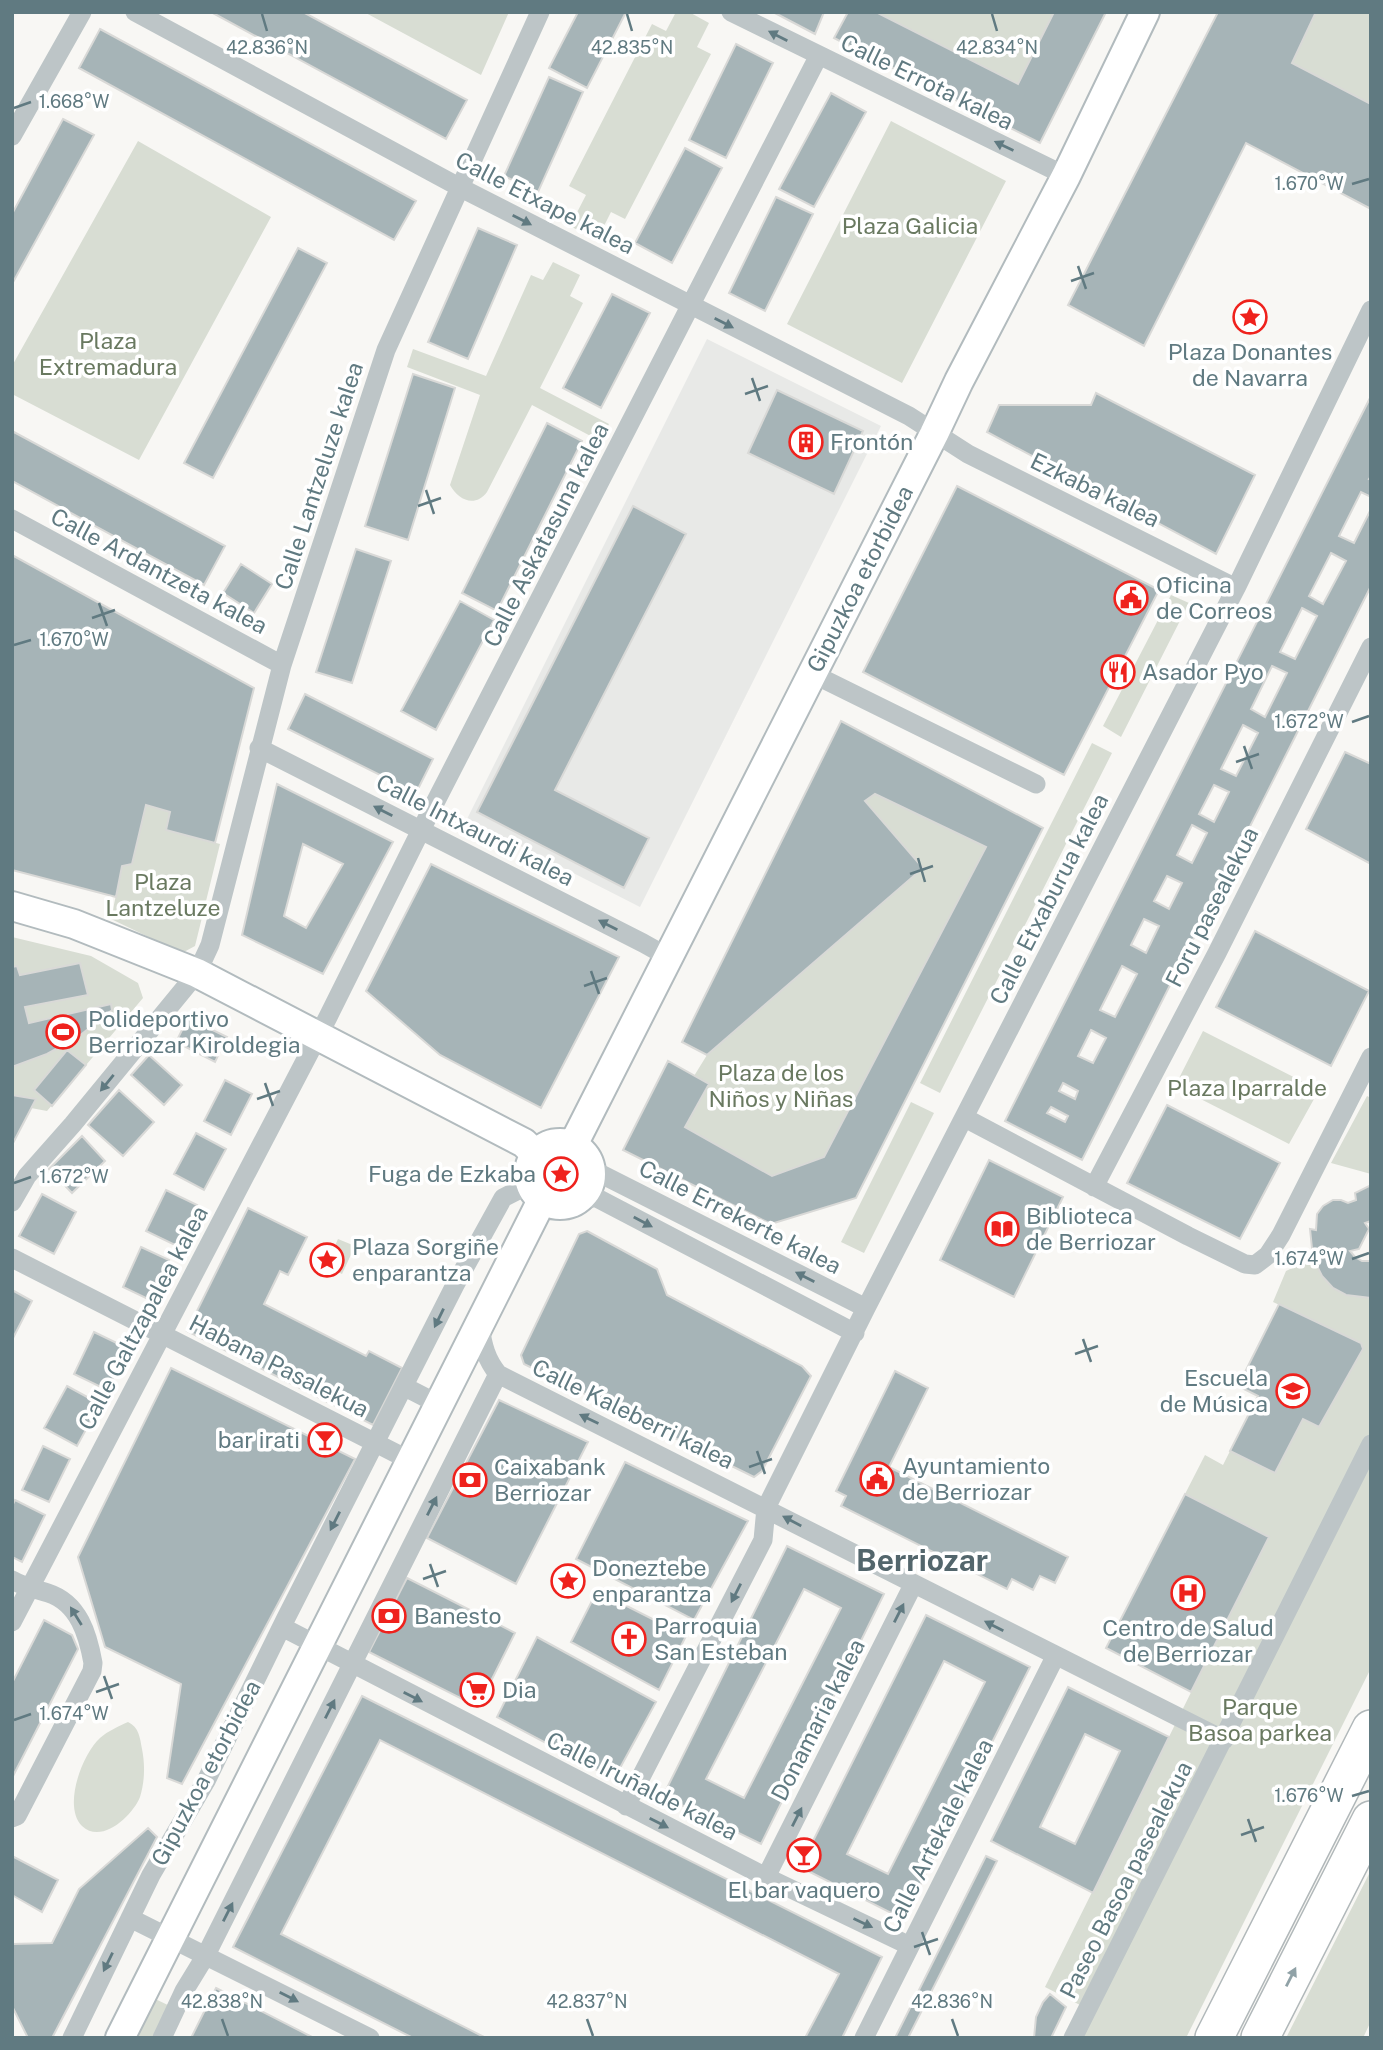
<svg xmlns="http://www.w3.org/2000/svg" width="1383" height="2050" viewBox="0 0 1383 2050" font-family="'Public Sans',sans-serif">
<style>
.built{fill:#e8e9e7}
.green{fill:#d8ddd3}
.building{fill:#a6b4b7;stroke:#d9d9d7;stroke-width:2;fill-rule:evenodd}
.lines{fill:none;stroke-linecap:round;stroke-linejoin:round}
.secondary-casing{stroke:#b2bbbe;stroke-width:32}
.highway-casing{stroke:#b1b8ba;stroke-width:40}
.street{stroke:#bdc5c7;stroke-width:19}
.secondary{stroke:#fff;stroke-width:28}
.highway{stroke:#fff;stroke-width:37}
.oneway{fill:#607a81}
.oneway2{fill:#90a2a7}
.ticks{fill:none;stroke:#607a81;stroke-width:2.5}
.labels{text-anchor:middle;stroke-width:7;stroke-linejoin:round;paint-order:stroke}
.street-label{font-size:23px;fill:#607a81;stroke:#fff}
.park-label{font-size:23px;fill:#697960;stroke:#fff}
.poi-label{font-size:23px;fill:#607a81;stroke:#fff;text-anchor:start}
.district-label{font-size:30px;font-weight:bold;fill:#53666c;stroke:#fff}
.ticks-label{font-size:18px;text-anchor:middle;fill:#607a81;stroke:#fff;stroke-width:7;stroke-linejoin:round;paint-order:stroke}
</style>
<rect width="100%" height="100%" fill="#f8f7f4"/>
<path class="built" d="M707,339l174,87 -241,481 -173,-88z"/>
<path class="green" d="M364,12h145l-28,63z
M676,12h13l20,11 -12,24 14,7 -86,165 -14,-7 -14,28 -27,-14 16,-31 -17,-9 83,-162 14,7z
M876,12h178l-36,72z
M1316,12h55v92l-79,-41z
M891,121l115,60 -104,202 -115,-59z
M138,141l133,76 -132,243 -127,-66v-28z
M553,262l27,13 -10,21 13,7 -43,85 69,36 -9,17 -68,-36 -45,87c-12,16 -29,8 -37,-7l30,-90 -73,-28 6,-18 73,27 45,-101 12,5z
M1171,595l18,8 -68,134 -18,-11z
M1092,743l20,10 -172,340 -20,-10z
M875,794l111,53 -162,310 -52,19 -87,-49 24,-43 -15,-8 13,-21 216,-187 -58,-67z
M146,805l24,7 -3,18 53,14 -25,102 -13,7 -71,-34 11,-53 10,-2z
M12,937l79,19 47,27 5,15 -96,113 -16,-3 -19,37z
M1203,1031l116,59 -30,54 -114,-58z
M1367,1096l4,2v76l-40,-11z
M911,1102l23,11 -70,140 -23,-11z
M539 1174a21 21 0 1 1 42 0a21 21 0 1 1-42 0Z
M338,1239l17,7 -13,28 -16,-8z
M1313,1258c14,28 26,39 58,40v370l-185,370h-122l16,-33 -35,-18 223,-450 -83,-43 20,-39 18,10 7,-14 45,21 28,-53 16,8 42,-84 -88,-41 13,-31z
M128,1722c11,5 12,16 14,27 3,15 3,32 -2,48 -7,18 -38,48 -58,29 -20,-20 1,-73 18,-88 8,-7 19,-12 28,-16z
M1371,1870v151l-8,17h-77z
M149,1996l23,11 -15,31h-28z"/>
<path class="building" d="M211,12h92l164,88 -21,39z
M578,12h48l-39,76 -38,-20z
M773,12h51l-9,22z
M848,12h28l142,72 36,-72h52l-66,131 -206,-105z
M1218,12h98l-24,51 79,41v105l-125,-66 -102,203 -76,-41z
M100,29l316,172 -22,39 -315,-172z
M736,44l37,19 -47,95 -37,-18z
M549,77l34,15 -45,100 -34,-16z
M831,93l35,19 -52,95 -35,-18z
M63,119l31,16 -82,149v-70z
M685,148l37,20 -50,95 -37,-20z
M776,197l37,17 -48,97 -36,-18z
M478,228l39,17 -49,114 -40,-17z
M298,248l29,15 -114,215 -29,-15z
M612,294l38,19 -49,95 -38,-20z
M413,374l42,14 -47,152 -43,-14z
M777,390l86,41 -29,63 -86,-41z
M1096,393l159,82 -39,79 -229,-122 12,-27h92z
M1371,396v80l-2,3 2,1v17l-10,-5 -22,44 15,7 17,-34v77l-289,574 -77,-39zM1331,553l15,8 -23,43 -14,-8zM1302,608l15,8 -22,43 -15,-7zM1272,666l15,7 -22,44 -14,-8zM1243,725l15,8 -22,43 -15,-7zM1214,785l15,7 -15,30 -15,-8zM1192,825l15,8 -15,30 -15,-8zM1167,876l15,7 -13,26 -15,-8zM1144,919l15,7 -13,27 -15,-8zM1122,966l15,8 -22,43 -15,-7zM1091,1030l15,8 -13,25 -15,-7zM1063,1083l15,8 -3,8 -16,-8zM1051,1107l17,9 -3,6 -18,-9z
M547,423l35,18 -85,170 -35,-18z
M12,431l213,115 -21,39 -192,-104z
M957,486l202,104 -95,185 -201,-103z
M633,506l53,28 -131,256 94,48 -25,50 -147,-76z
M356,549l35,12 -39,122 -36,-11z
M12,555l242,133 -39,155 -49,-13 4,-18 -24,-7 -14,59 -10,2 -6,31 -104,-27z
M241,564l31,20 -18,29 -31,-20z
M460,601l34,19 -58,110 -35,-19z
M305,694l128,65 -17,34 -128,-64z
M841,721l202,107 -187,370 -85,26 -148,-74 45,-89 41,23 -24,43 87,49 52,-19 162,-310 -111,-53 -10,7 58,67 -216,187 -25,-13z
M1345,752l26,12v100l-65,-35z
M277,784l116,58 -70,132 -81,-39zM303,844l40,20 -37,64 -22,-12z
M431,864l188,93 -78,151 -101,-53 -74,-64z
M1255,931l114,60 -38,75 -115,-59z
M80,963l8,32 -63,12 4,16 82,-19 1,6 -34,27 -31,17 -35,13v-100l5,-1 3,9z
M188,1018l39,19 -12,25 -39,-20z
M67,1050l19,15 -34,41 -18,-16z
M149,1055l33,30 -18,20 -33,-30z
M225,1080l27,14 -21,41 -27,-14z
M119,1090l35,32 -31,34 -35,-31z
M12,1095l24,4 -24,46z
M1167,1105l113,58 -40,76 -113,-56z
M196,1133l30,16 -22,41 -30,-16z
M82,1136l23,25 -33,32 -23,-24z
M989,1160l74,37 -49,100 -74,-37z
M1371,1185v36l-6,2 4,6 -10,20 -9,2 5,6 7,4h9v37l-25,-3 -13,-7 -11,-12 -9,-18 -3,-29 6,1 1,-16 6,-8 10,-6h8l7,3 8,-3 -1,-7z
M166,1190l31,15 -20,41 -31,-15z
M42,1194l34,18 -22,42 -35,-18z
M248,1208l59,29 -19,38 -8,-4 -16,33 102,52 3,-5 33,17 -29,57 -186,-94z
M587,1231l70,38 10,26 135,71 9,10 -49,95 -8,6 -230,-113 -3,-9 58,-121z
M141,1247l28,13 -19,40 -27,-13z
M12,1290l20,11 -20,39z
M1279,1304l82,39 2,6 -44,78 -16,-8 -28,54 -45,-22 28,-55 -20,-10z
M94,1332l33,16 -20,42 -33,-16z
M171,1368l184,91 -173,325 -15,-6 14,-94 -76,-37 -27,-90z
M895,1371l33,17 -39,79 179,90 -13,26 -15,-7 -7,14 -21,-11 -5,10 -166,-83 5,-10 -10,-5z
M67,1386l33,18 -23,42 -33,-18z
M499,1400l89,42 -72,142 -89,-46z
M43,1446l27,13 -21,43 -27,-12z
M625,1462l123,59 -54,99 -118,-61z
M1185,1494l84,43 -78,155 -85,-44z
M15,1500l30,15 -23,47 -10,-5v-51z
M787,1546l97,48 -123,250 -98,-48zM804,1589l37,19 -97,190 -38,-19z
M407,1578l108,55 -37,74 -109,-55z
M597,1591l89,45 -27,54 -88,-48z
M926,1615l104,52 -127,252 -103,-52zM944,1661l41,21 -97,192 -41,-20z
M44,1620l28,15 6,14 -66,129v-95z
M537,1637l119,65 -42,77 -117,-62z
M1068,1687l101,50 -76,156 -102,-52zM1085,1734l35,17 -45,93 -35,-17z
M362,1696l520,261 -40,81h-37l34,-64 -459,-234 -99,194 205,104h-73l-180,-91z
M148,1828l9,9 -105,201h-24l-16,-32v-62l40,-1 27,-54z
M12,1856l46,24 -16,32 -30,-17z
M986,1856l11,5 -89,177h-13z
M216,1988l98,50h-123z
M1050,1994l16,13 -15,31h-17l2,-21 7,-15z"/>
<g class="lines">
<defs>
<path id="secondary" d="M12,906l62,18 123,49 327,170 11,11
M529 1174a31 31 0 1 1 62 0a31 31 0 1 1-62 0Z
M573,1145l361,-711 25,-53 107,-205 79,-164
M120,2038l422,-838"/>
<path id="highway" d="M1214,2038l157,-309
M1260,2038l111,-218"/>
</defs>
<use href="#secondary" class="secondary-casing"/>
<use href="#highway" class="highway-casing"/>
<path class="street" d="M135,12l326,176 448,228 59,38 268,134
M731,12l335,164
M12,136l70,-124
M12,519l270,146
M811,673l225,111
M259,748l384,195 25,14
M965,1118l223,118 57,28 10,1 13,-10 13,-20 90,-178
M591,1169l275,139
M1094,1187l123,-234 154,-306
M581,1198h16l258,135
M12,1202l15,-26 46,-52 124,-151 13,-28 72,-280 104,-315 154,-338
M12,1258l399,203
M480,1327c3,19 6,32 18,47l726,366
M405,1387l35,18
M12,1580c12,7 23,9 36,13 31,10 40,42 45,70l-1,8 -75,145 -5,2
M12,1622l316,-605 93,-187 397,-773
M282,1627l484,250 144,69
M626,1806l137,-266 3,-32 100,-200 370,-720 135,-278
M766,1877l147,-292
M130,1918l240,120
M72,2038l79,-163 55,-94 79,-161 170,-335 48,-87 27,-14
M162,2038l22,-47 22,-36 292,-581
M864,2038l191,-381
M1073,2038l298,-594"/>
<use href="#secondary" class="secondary"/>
<use href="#highway" class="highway"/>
</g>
<defs><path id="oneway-solid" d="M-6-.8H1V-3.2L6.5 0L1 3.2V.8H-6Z" transform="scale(1.75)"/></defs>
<g class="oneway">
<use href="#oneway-solid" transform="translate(778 36) rotate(-153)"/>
<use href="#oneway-solid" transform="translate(1004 146) rotate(-154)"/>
<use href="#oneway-solid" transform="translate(522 220) rotate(27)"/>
<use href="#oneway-solid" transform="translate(724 323) rotate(27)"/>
<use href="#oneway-solid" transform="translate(383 811) rotate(-153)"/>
<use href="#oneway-solid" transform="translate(608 925) rotate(-153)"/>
<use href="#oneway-solid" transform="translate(107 1083) rotate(129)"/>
<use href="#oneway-solid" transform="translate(643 1222) rotate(28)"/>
<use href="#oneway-solid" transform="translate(805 1277) rotate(-153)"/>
<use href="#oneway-solid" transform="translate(439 1318) rotate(116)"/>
<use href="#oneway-solid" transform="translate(589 1419) rotate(-154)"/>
<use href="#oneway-solid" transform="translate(432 1506) rotate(-63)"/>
<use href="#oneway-solid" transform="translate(335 1521) rotate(117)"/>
<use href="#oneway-solid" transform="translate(792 1521) rotate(-152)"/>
<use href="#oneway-solid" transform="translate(736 1593) rotate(117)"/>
<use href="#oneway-solid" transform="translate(899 1613) rotate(-63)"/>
<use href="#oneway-solid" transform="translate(76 1616) rotate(-122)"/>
<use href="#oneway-solid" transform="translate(994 1626) rotate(-153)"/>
<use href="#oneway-solid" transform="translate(413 1697) rotate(27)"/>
<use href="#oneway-solid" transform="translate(330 1709) rotate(-63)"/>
<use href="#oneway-solid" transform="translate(797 1817) rotate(-63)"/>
<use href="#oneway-solid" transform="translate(659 1823) rotate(27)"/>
<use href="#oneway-solid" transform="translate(228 1912) rotate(-63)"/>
<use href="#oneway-solid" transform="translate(863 1923) rotate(25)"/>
<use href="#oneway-solid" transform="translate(108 1962) rotate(116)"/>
<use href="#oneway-solid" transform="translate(289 1997) rotate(27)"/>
</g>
<use class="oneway2" href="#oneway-solid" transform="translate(1291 1977) rotate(-63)"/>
<path class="ticks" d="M262,14l5,17M627,14l5,17M992,14l5,17M14,108l17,-6M1352,184l17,-5M1078,266l8,23M1071,281l23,-8M752,378l8,23M745,394l23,-8M426,490l8,24M418,506l23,-8M99,603l8,23M92,618l23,-8M14,645l17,-5M1352,722l17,-6M1244,746l8,23M1236,762l23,-8M918,858l7,24M910,874l23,-8M591,971l8,23M584,986l23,-8M265,1083l8,23M257,1099l23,-8M14,1183l17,-6M1352,1259l17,-6M1083,1339l8,23M1075,1354l23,-8M757,1451l8,23M749,1467l23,-8M430,1564l8,23M423,1579l23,-8M104,1676l8,23M96,1692l23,-8M14,1720l17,-6M1352,1796l17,-5M1248,1819l8,23M1241,1835l23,-8M922,1932l8,23M914,1947l24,-8M222,2019l6,17M587,2019l6,17M952,2019l6,17"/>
<defs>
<symbol id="sight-ring" viewBox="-11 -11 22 22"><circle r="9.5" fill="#fff" stroke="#ef221d" stroke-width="1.5"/><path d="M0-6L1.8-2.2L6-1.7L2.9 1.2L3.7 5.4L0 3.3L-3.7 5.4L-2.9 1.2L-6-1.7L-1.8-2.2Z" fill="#ef221d"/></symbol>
<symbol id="building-ring" viewBox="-11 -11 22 22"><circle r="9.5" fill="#fff" stroke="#ef221d" stroke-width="1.5"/><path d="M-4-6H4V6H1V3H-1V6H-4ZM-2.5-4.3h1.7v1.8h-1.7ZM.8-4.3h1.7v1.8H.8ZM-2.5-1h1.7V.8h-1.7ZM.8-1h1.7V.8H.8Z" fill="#ef221d"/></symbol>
<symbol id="civic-ring" viewBox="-11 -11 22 22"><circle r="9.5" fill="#fff" stroke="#ef221d" stroke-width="1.5"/><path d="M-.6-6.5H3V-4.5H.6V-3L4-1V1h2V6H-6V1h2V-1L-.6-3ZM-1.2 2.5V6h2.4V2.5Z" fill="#ef221d"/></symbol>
<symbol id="restaurant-ring" viewBox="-11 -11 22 22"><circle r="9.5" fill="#fff" stroke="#ef221d" stroke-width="1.5"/><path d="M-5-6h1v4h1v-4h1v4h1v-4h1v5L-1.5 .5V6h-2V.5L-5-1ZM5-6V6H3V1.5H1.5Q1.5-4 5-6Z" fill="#ef221d"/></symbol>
<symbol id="stadium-ring" viewBox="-11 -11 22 22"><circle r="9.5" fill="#fff" stroke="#ef221d" stroke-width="1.5"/><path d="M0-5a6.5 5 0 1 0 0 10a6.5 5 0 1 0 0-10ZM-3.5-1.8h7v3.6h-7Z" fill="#ef221d"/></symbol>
<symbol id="library-ring" viewBox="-11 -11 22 22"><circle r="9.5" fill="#fff" stroke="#ef221d" stroke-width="1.5"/><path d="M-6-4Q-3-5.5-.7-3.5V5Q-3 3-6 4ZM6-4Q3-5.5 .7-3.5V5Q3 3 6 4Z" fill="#ef221d"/></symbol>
<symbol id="university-ring" viewBox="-11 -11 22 22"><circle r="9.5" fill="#fff" stroke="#ef221d" stroke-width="1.5"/><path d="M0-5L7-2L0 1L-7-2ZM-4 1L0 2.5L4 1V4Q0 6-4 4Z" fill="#ef221d"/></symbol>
<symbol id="bar-ring" viewBox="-11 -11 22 22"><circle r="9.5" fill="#fff" stroke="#ef221d" stroke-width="1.5"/><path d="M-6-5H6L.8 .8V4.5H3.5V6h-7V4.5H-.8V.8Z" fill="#ef221d"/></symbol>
<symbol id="bank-ring" viewBox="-11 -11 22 22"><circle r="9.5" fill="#fff" stroke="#ef221d" stroke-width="1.5"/><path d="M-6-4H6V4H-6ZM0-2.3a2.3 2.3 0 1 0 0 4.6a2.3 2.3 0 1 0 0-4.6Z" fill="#ef221d"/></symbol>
<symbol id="hospital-ring" viewBox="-11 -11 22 22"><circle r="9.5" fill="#fff" stroke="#ef221d" stroke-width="1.5"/><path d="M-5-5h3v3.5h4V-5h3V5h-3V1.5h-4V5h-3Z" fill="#ef221d"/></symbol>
<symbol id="church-ring" viewBox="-11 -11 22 22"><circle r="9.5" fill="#fff" stroke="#ef221d" stroke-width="1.5"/><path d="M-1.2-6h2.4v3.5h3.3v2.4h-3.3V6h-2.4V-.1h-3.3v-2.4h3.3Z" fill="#ef221d"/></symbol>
<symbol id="supermarket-ring" viewBox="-11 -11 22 22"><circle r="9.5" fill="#fff" stroke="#ef221d" stroke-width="1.5"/><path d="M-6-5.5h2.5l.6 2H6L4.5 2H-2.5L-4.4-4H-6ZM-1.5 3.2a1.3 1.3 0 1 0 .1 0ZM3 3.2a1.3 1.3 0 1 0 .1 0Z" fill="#ef221d"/></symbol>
</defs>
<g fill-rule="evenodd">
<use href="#sight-ring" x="1231" y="298" width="38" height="38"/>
<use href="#building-ring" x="787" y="423" width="38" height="38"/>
<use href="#civic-ring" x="1112" y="579" width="38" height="38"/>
<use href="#restaurant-ring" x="1099" y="653" width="38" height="38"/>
<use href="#stadium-ring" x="44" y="1013" width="38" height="38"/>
<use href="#sight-ring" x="542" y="1155" width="38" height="38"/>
<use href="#library-ring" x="983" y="1210" width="38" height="38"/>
<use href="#sight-ring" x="308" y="1241" width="38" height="38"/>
<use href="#university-ring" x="1274" y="1372" width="38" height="38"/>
<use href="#bar-ring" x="306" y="1421" width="38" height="38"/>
<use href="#civic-ring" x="858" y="1460" width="38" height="38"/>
<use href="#bank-ring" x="451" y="1461" width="38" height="38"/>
<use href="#sight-ring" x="549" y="1562" width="38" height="38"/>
<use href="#hospital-ring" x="1169" y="1574" width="38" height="38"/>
<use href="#bank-ring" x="370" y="1597" width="38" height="38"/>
<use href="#church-ring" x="610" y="1620" width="38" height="38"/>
<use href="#supermarket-ring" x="458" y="1671" width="38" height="38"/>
<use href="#bar-ring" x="785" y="1836" width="38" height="38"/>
</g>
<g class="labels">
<g class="street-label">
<text transform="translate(927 82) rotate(26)" y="8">Calle Errota kalea</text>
<text transform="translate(545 203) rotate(27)" y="8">Calle Etxape kalea</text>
<text transform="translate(319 476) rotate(-72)" y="8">Calle Lantzeluze kalea</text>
<text transform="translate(1095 490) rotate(26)" y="8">Ezkaba kalea</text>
<text transform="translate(546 535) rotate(-63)" y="8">Calle Askatasuna kalea</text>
<text transform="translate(159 571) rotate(28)" y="8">Calle Ardantzeta kalea</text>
<text transform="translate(860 579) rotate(-63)" y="8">Gipuzkoa etorbidea</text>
<text transform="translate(475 830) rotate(27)" y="8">Calle Intxaurdi kalea</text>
<text transform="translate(1049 899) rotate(-63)" y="8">Calle Etxaburua kalea</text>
<text transform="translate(1212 907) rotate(-63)" y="8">Foru pasealekua</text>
<text transform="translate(740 1217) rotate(27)" y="8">Calle Errekerte kalea</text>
<text transform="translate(143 1318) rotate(-62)" y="8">Calle Galtzapalea kalea</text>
<text transform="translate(279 1366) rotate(27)" y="8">Habana Pasalekua</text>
<text transform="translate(633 1414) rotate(26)" y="8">Calle Kaleberri kalea</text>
<text transform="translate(818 1720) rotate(-63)" y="8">Donamaria kalea</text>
<text transform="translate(206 1773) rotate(-62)" y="8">Gipuzkoa etorbidea</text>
<text transform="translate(642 1786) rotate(27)" y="8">Calle Iruñalde kalea</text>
<text transform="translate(938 1836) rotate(-63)" y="8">Calle Artekale kalea</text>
<text transform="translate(1126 1880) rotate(-63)" y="8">Paseo Basoa pasealekua</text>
</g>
<g class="park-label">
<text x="910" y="234">Plaza Galicia</text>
<text x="108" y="349">Plaza<tspan x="108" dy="26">Extremadura</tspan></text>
<text x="163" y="890">Plaza<tspan x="163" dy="26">Lantzeluze</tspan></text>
<text x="781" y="1081">Plaza de los<tspan x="781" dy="26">Niños y Niñas</tspan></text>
<text x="1247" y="1096">Plaza Iparralde</text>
<text x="1260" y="1715">Parque<tspan x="1260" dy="26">Basoa parkea</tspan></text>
</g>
<g class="poi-label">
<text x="1250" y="360" text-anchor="middle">Plaza Donantes<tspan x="1250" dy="26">de Navarra</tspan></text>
<text x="830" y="450">Frontón</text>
<text x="1156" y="593">Oficina<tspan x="1156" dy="26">de Correos</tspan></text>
<text x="1142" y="680">Asador Pyo</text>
<text x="88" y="1027">Polideportivo<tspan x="88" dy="26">Berriozar Kiroldegia</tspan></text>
<text x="536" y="1182" text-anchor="end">Fuga de Ezkaba</text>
<text x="1026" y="1224">Biblioteca<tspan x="1026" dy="26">de Berriozar</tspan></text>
<text x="352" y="1255">Plaza Sorgiñe<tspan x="352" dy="26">enparantza</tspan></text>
<text x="1268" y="1386" text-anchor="end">Escuela<tspan x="1268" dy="26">de Música</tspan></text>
<text x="300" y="1448" text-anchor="end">bar irati</text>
<text x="902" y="1474">Ayuntamiento<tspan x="902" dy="26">de Berriozar</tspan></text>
<text x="494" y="1475">Caixabank<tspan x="494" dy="26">Berriozar</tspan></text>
<text x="592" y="1576">Doneztebe<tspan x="592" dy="26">enparantza</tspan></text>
<text x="414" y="1624">Banesto</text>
<text x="654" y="1634">Parroquia<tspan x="654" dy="26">San Esteban</tspan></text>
<text x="1188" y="1636" text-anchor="middle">Centro de Salud<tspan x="1188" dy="26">de Berriozar</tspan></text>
<text x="502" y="1698">Dia</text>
<text x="804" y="1898" text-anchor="middle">El bar vaquero</text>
</g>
<g class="district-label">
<text x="922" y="1571">Berriozar</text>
</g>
</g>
<g class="ticks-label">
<text x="267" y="54">42.836°N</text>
<text x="632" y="54">42.835°N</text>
<text x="997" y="54">42.834°N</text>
<text x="74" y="108">1.668°W</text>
<text x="1309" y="190">1.670°W</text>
<text x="74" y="646">1.670°W</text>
<text x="1309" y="728">1.672°W</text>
<text x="74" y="1183">1.672°W</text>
<text x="1309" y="1265">1.674°W</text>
<text x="74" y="1720">1.674°W</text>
<text x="1309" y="1802">1.676°W</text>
<text x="222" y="2008">42.838°N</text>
<text x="587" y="2008">42.837°N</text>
<text x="952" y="2008">42.836°N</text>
</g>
<rect width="1383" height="2050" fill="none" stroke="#607a81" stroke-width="28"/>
</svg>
